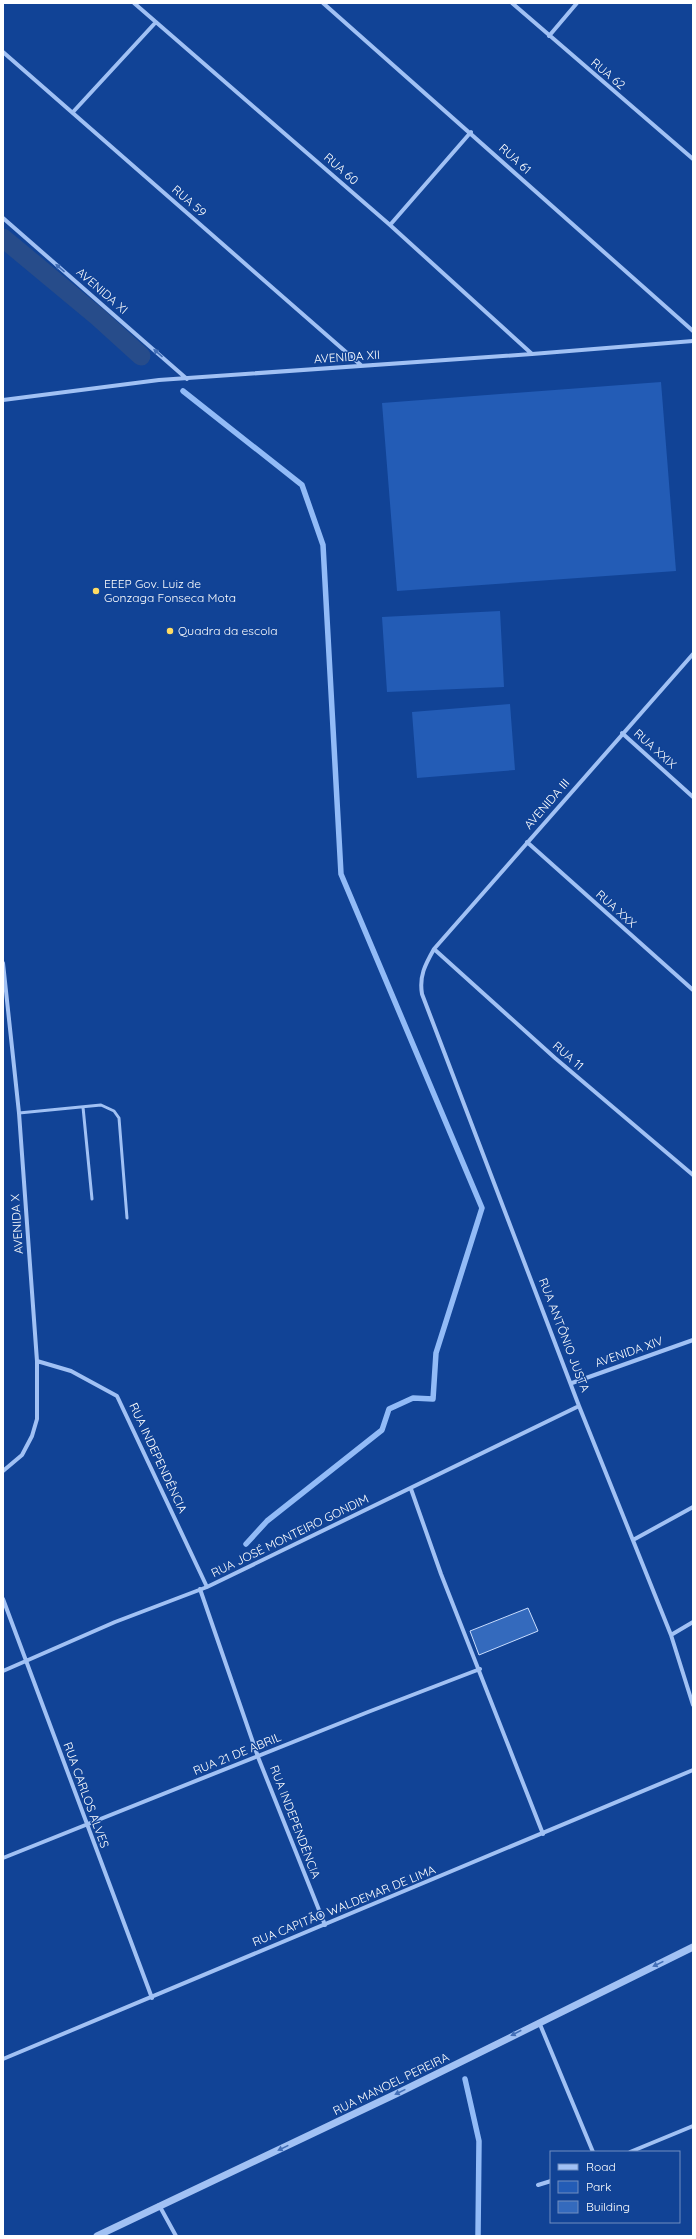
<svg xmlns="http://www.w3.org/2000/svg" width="696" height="2239" viewBox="0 0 696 2239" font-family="Quicksand,sans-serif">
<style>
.green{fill:#235cb6}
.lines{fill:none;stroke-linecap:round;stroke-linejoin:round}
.stream{stroke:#92bbf7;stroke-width:5.5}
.canal{stroke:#274c8a;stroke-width:19}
.building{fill:#346abd;stroke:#c9ddfe}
.service{stroke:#a1c1f4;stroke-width:3}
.minor{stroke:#a1c1f4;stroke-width:4}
.tertiary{stroke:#a1c1f4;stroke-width:7}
.oneway{fill:#436fb7}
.poi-dot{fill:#ffdc63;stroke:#114396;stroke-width:1.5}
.labels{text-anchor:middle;stroke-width:3;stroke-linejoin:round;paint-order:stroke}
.street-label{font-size:12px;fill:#fff;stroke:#114396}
.poi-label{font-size:12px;fill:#fff;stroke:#114396;text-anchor:start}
</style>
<rect width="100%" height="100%" fill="#114396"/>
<path class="green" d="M661,382l15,189 -279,20 -15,-188z
M500,611l4,76 -117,5 -5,-75z
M510,704l5,66 -98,8 -5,-66z"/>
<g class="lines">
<path class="stream" d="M183,391l119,94 21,60 18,329 141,334 -46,145 -3,46 -20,-1 -24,11 -7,21 -115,91 -21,23
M465,2079l14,62 -1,95"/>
<path class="canal" d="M3,238l95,79 43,39"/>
</g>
<path class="building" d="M528,1608l10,23 -59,24 -9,-24z"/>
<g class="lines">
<path class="service" d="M83,1107l9,92
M19,1113l82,-8 13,6 5,7 8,100"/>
<path class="minor" d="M134,3l256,222 142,129
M323,3l370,328
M512,3l181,156
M549,36l28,-33
M3,52l359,314
M73,112l83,-90
M3,218l184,161
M390,225l81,-93
M3,400l156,-20 373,-26 161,-13
M693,654l-259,295c-9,16 -15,27 -12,45l157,412 92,229 22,70
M622,733l71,64
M527,842l166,148
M434,949l121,109 138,117
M3,963l16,150 18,248v58l-5,17 -10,19 -19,16
M37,1361l34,10 46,25 90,191
M572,1383l121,-43
M411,1489l30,85 102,260
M633,1540l60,-33
M200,1589l58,168 67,168
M3,1599l149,399
M671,1635l22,-13
M3,1671l112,-49 92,-35 372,-181
M3,1858l365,-146 112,-43
M539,2022l54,130
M3,2059l690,-289
M630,2152l63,-26
M538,2185l13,-4
M159,2205l17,31"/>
<path class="tertiary" d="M97,2236l303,-144 293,-145"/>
</g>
<defs><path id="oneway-solid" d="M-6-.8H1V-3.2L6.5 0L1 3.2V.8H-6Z"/></defs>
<g class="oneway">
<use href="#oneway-solid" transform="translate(60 268) rotate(-139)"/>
<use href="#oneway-solid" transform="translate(158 353) rotate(-139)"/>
<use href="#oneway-solid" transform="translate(658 1964) rotate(154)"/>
<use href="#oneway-solid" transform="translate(516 2033) rotate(153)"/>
<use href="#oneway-solid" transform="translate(400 2092) rotate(154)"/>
<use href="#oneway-solid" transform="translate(283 2148) rotate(154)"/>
</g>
<g class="poi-dot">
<circle cx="96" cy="591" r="4"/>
<circle cx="170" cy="631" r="4"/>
</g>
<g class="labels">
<g class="street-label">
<text transform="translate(608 74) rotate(40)" y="4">RUA 62</text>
<text transform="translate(515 159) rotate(42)" y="4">RUA 61</text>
<text transform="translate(341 169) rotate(41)" y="4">RUA 60</text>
<text transform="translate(189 201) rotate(41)" y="4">RUA 59</text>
<text transform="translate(102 291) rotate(41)" y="4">AVENIDA XI</text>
<text transform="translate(347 357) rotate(-4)" y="4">AVENIDA XII</text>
<text transform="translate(655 749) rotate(42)" y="4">RUA XXIX</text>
<text transform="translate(547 804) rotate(-49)" y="4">AVENIDA III</text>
<text transform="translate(616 909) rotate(42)" y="4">RUA XXX</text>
<text transform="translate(568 1056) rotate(41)" y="4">RUA 11</text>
<text transform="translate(17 1224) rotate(-94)" y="4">AVENIDA X</text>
<text transform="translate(564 1335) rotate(69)" y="4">RUA ANTÔNIO JUSTA</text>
<text transform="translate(629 1352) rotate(-19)" y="4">AVENIDA XIV</text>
<text transform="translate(158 1458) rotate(65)" y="4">RUA INDEPENDÊNCIA</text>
<text transform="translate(290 1536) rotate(-26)" y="4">RUA JOSÉ MONTEIRO GONDIM</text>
<text transform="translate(237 1754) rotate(-22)" y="4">RUA 21 DE ABRIL</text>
<text transform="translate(86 1795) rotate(70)" y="4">RUA CARLOS ALVES</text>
<text transform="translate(295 1822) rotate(69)" y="4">RUA INDEPENDÊNCIA</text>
<text transform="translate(344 1906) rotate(-22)" y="4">RUA CAPITÃO WALDEMAR DE LIMA</text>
<text transform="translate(391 2084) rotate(-26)" y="4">RUA MANOEL PEREIRA</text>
</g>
<g class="poi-label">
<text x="104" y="588">EEEP Gov. Luiz de<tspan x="104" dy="14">Gonzaga Fonseca Mota</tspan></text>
<text x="178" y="635">Quadra da escola</text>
</g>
</g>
<rect width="696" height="2239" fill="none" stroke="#ffffff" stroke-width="8"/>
<rect x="550" y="2151" width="130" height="72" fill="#114396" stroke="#708ec0"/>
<rect x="558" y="2164" width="20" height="6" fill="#a1c1f4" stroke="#708ec0"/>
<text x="586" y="2171" font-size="12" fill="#ffffff">Road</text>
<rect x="558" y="2181" width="20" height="12" fill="#235cb6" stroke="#708ec0"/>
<text x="586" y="2191" font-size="12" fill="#ffffff">Park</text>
<rect x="558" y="2201" width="20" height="12" fill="#346abd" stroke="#708ec0"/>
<text x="586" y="2211" font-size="12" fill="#ffffff">Building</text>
</svg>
